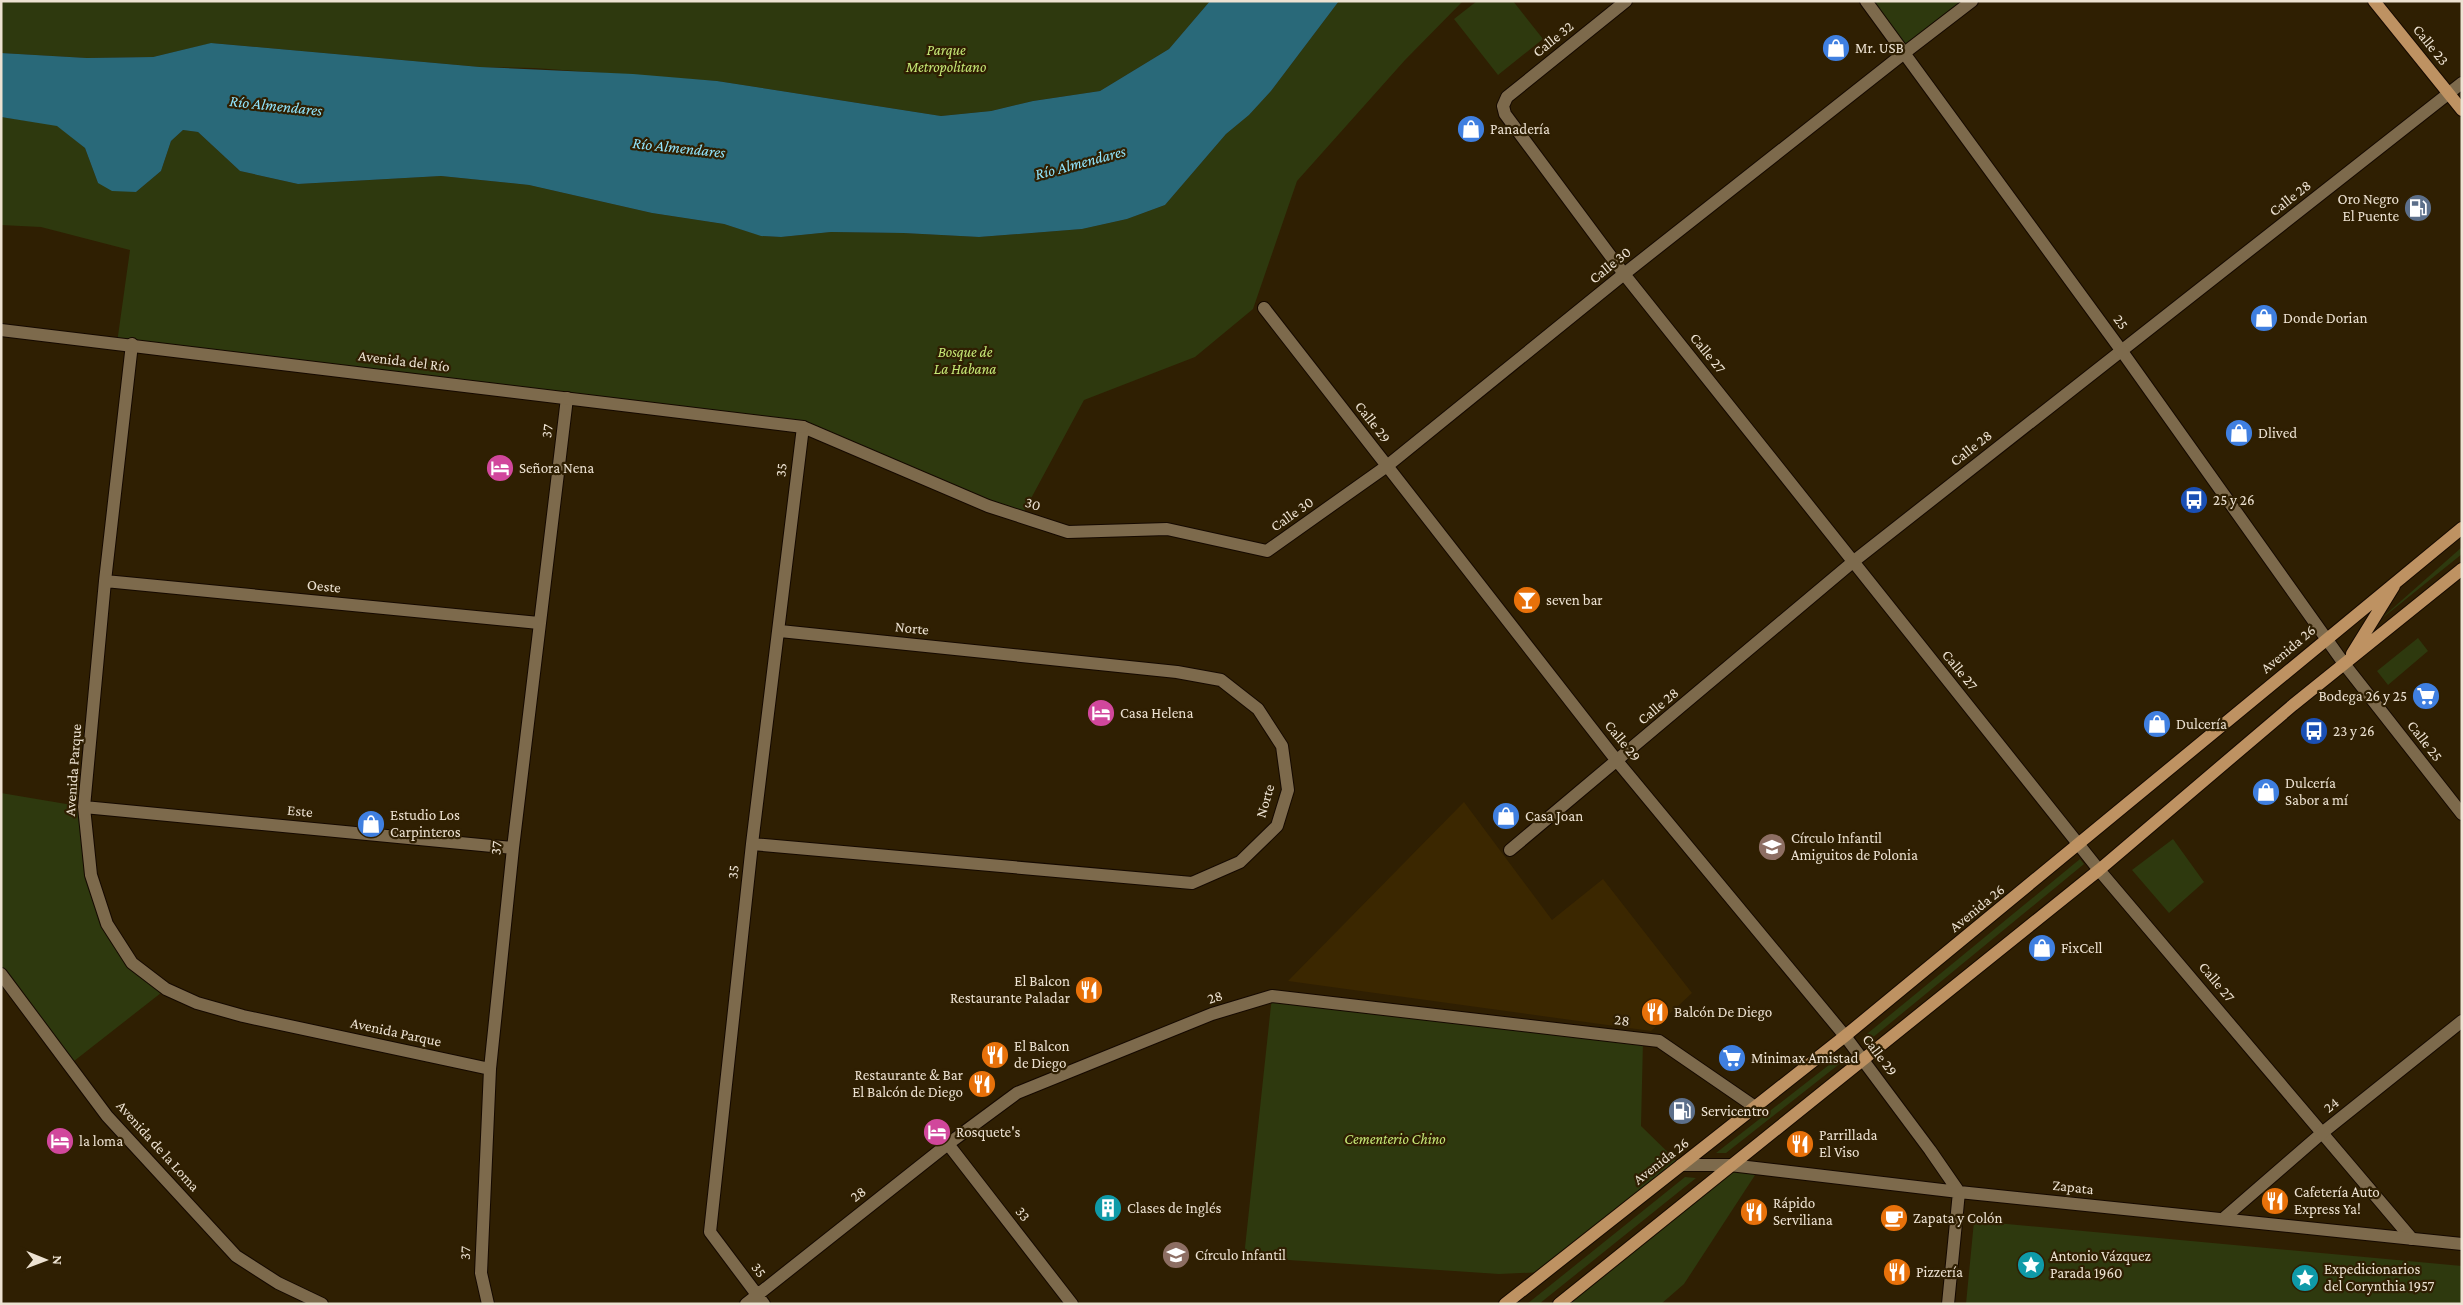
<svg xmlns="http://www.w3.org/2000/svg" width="2463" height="1305" viewBox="0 0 2463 1305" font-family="'Crimson Pro',serif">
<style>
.built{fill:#3b2700}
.green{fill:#2e390e}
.water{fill:#296979}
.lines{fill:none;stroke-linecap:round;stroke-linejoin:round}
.minor-casing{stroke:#150900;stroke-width:14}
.tertiary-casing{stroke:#150900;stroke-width:14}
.secondary-casing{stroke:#150900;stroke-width:14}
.primary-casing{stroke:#150900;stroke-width:14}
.minor{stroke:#7d6a4c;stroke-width:12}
.tertiary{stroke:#7d6a4c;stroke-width:12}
.secondary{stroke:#7d6a4c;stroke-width:12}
.primary{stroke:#be9262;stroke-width:12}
.labels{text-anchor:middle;stroke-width:4.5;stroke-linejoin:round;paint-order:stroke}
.street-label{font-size:15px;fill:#ede2d2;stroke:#2f1f02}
.poi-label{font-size:15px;fill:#ede2d2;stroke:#2f1f02;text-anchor:start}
.park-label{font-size:15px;font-style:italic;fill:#c6e876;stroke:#2f1f02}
.water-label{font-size:16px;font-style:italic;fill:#91e5fd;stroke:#2f1f02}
</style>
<rect width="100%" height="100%" fill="#2f1f02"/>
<path class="built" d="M1464,802l88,118 51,-41 89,114 -41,38 -363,-50z"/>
<path class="green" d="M1,1h1209l-41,48 -69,42 -67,10 -42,10 -50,5 -224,-35 -183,-13 -54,-1 -268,-24 -59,14 -66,1 -86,-5z
M1339,1h124l-58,59 -108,121 -44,128 -58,48 -111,43 -63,117 -219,-90 -685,-84 13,-93 -89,-23 -40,-2v-108l56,8 28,23 13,35 38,9 25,-21 10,-30 12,-11 15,2 42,39 58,13 143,-8 88,9 123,28 72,11 38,12 19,1 50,-5 72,1 76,4 103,-8 45,-10 38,-14 61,-71 23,-19 22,-24z
M1477,1h36l30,38 -45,36 -44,-56z
M1866,1h106l-69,53z
M2462,547v7l-87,70z
M2418,638l10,13 -40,34 -11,-14z
M1,793l83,14 7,68 41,88 34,26 -97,76 -68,-93z
M2173,839l31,43 -35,31 -37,-43z
M2080,859l4,5 -218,179 -4,-5z
M1272,996l371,45 -2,85 40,39 -136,107 -46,2 -255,-17z
M1843,1054l4,4 -121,95h-10z
M1730,1165l29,4 -75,115 -23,20h-102z
M1685,1177l11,1 -157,126h-12z
M1974,1221l488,45v38h-496z"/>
<path class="water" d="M1210,1h129l-68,90 -22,24 -23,19 -61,71 -38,14 -45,10 -103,8 -76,-4 -72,-1 -50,5 -20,-1 -37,-12 -72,-11 -123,-28 -88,-9 -143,8 -58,-13 -42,-39 -15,-2 -12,11 -10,30 -25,21 -24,-1 -14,-8 -13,-35 -28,-22 -56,-9v-64l86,5 66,-1 58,-14 269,24 153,7 84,7 224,35 50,-5 42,-10 67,-10 69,-42z"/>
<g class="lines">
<defs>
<path id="minor" d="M1626,1l-119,96 -4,9 2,8 119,160 475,596 313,369
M1264,308l353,453 228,275
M132,344l-27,237 -21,226 7,68 16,49 25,39 34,26 31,14 46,13 247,53
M105,581l434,42
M2345,665l117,149
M84,807l429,41
M752,844l440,39 48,-21 37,-36 11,-36 -6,-44 -24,-37 -37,-29 -44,-8 -397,-41
M1510,850l344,-289 608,-478
M1,974l106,142 129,140 42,27 44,21
M948,1144l124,160
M488,1304l-7,-31 9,-204 23,-221 54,-450
M746,1304l202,-160 69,-51 195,-79 60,-18 387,45 96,66
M764,1304l-54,-72 42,-388 51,-417 185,79 80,26 99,-3 100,22 120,-85 237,-192 279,-220"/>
<path id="tertiary" d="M1903,54l69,-53
M1,330l802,97
M2224,1218l98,-85 140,-112"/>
<path id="secondary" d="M1866,1l255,349 224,315
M1845,1036l85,114 29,42
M1681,1165h49l229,27 503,52
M1948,1304l11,-112"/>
<path id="primary" d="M2374,1l88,109
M2352,654l42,-68
M1505,1304l340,-268 617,-508
M1559,1304l540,-434 194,-165 169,-136"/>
</defs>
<use href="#minor" class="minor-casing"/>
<use href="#tertiary" class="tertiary-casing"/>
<use href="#secondary" class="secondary-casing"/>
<use href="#primary" class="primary-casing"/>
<use href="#minor" class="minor"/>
<use href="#tertiary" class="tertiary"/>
<use href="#secondary" class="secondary"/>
<use href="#primary" class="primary"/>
</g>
<defs>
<symbol id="shop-disc" viewBox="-11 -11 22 22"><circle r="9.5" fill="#3f7fe0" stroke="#2f1f02"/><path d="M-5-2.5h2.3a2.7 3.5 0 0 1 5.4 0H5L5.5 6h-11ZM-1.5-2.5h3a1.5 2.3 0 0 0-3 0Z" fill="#fff"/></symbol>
<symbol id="fuel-disc" viewBox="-11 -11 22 22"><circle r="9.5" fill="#5c6f8a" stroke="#2f1f02"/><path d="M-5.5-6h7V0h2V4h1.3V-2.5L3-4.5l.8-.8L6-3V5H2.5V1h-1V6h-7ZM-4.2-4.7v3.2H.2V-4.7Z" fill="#fff"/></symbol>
<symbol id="hotel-disc" viewBox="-11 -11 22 22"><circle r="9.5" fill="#d1479c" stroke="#2f1f02"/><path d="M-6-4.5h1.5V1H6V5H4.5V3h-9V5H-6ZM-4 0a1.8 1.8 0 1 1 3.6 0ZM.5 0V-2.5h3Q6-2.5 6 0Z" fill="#fff"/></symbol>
<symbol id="bus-disc" viewBox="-11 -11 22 22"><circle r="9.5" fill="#1a4fb4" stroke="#2f1f02"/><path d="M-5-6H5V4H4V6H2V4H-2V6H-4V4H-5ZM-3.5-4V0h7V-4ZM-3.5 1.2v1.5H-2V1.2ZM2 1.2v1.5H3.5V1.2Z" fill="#fff"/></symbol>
<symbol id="bar-disc" viewBox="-11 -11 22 22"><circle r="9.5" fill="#e8710a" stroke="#2f1f02"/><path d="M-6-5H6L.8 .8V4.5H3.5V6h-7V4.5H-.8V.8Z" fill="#fff"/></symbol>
<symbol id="supermarket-disc" viewBox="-11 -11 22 22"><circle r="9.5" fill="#3f7fe0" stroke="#2f1f02"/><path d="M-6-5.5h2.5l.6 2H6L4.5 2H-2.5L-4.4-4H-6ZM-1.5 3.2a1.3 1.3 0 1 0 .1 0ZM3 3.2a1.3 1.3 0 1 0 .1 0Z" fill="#fff"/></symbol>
<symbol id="school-disc" viewBox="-11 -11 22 22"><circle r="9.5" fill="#8d6e63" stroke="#2f1f02"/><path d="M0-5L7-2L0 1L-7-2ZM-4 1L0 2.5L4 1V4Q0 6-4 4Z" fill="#fff"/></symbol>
<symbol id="restaurant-disc" viewBox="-11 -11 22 22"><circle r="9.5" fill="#e8710a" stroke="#2f1f02"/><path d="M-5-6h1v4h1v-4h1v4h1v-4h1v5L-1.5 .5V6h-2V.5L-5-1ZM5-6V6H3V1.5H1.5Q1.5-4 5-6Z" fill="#fff"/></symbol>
<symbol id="building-disc" viewBox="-11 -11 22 22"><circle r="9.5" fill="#0f9aa8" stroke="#2f1f02"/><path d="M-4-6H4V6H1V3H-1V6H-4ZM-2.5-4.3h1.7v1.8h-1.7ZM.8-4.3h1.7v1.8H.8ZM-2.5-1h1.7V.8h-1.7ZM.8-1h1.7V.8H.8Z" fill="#fff"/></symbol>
<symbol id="cafe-disc" viewBox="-11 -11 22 22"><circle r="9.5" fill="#e8710a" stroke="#2f1f02"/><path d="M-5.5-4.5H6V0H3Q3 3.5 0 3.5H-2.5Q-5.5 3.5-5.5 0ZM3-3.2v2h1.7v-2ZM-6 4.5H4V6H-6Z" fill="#fff"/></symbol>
<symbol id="sight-disc" viewBox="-11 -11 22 22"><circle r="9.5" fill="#0f9aa8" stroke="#2f1f02"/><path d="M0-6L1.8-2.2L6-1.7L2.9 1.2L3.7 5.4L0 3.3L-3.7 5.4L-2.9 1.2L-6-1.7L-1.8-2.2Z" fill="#fff"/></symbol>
</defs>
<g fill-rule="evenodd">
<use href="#shop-disc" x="1820" y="32" width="32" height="32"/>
<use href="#shop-disc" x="1455" y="113" width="32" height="32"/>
<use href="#fuel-disc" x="2402" y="192" width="32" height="32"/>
<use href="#shop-disc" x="2248" y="302" width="32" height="32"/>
<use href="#shop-disc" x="2223" y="417" width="32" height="32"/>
<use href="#hotel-disc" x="484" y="452" width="32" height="32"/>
<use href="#bus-disc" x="2178" y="484" width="32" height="32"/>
<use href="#bar-disc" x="1511" y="584" width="32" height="32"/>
<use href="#supermarket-disc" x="2410" y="680" width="32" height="32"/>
<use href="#hotel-disc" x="1085" y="697" width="32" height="32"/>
<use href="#shop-disc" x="2141" y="708" width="32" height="32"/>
<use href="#bus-disc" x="2298" y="715" width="32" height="32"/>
<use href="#shop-disc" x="2250" y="776" width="32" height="32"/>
<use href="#shop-disc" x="1490" y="800" width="32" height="32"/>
<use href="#shop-disc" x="355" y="808" width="32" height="32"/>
<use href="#school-disc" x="1756" y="831" width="32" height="32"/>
<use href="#shop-disc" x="2026" y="932" width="32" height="32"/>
<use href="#restaurant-disc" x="1073" y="974" width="32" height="32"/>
<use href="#restaurant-disc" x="1639" y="996" width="32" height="32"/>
<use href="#restaurant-disc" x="979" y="1039" width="32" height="32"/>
<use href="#supermarket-disc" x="1716" y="1042" width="32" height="32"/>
<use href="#restaurant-disc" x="966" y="1068" width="32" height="32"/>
<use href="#fuel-disc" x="1666" y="1095" width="32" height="32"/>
<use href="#hotel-disc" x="921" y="1116" width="32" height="32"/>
<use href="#hotel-disc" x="44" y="1125" width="32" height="32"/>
<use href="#restaurant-disc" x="1784" y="1128" width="32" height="32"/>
<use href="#restaurant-disc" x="2259" y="1185" width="32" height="32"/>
<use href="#building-disc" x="1092" y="1192" width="32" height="32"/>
<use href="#restaurant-disc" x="1738" y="1196" width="32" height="32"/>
<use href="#cafe-disc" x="1878" y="1202" width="32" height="32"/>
<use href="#school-disc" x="1160" y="1239" width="32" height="32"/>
<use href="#sight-disc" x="2015" y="1249" width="32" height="32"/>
<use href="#restaurant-disc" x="1881" y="1256" width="32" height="32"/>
<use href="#sight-disc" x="2289" y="1262" width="32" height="32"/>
</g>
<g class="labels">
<g class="street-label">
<text transform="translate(1553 39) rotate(-39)" y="5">Calle 32</text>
<text transform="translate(2431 45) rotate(51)" y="5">Calle 23</text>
<text transform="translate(2290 198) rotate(-38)" y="5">Calle 28</text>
<text transform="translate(1610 265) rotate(-39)" y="5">Calle 30</text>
<text transform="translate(2121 322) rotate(54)" y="5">25</text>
<text transform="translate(1708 353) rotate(51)" y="5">Calle 27</text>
<text transform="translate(404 361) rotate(7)" y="5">Avenida del Río</text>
<text transform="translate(1373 422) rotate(52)" y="5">Calle 29</text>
<text transform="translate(547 431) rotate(-83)" y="5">37</text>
<text transform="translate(1971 448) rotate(-38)" y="5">Calle 28</text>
<text transform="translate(781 470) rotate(-84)" y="5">35</text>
<text transform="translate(1033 504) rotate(18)" y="5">30</text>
<text transform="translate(1292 514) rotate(-35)" y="5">Calle 30</text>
<text transform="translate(324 586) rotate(6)" y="5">Oeste</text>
<text transform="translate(912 628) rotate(6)" y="5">Norte</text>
<text transform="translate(2288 649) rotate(-40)" y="5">Avenida 26</text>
<text transform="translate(1960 670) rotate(51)" y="5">Calle 27</text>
<text transform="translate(1658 706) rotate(-40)" y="5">Calle 28</text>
<text transform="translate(1623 741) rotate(51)" y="5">Calle 29</text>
<text transform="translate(2425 741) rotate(52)" y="5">Calle 25</text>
<text transform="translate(73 770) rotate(-86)" y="5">Avenida Parque</text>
<text transform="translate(1265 801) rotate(-74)" y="5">Norte</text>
<text transform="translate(300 811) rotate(5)" y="5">Este</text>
<text transform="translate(496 848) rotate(-84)" y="5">37</text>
<text transform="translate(733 872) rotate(-84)" y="5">35</text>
<text transform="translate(1977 908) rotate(-39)" y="5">Avenida 26</text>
<text transform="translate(2217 982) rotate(50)" y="5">Calle 27</text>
<text transform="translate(1215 997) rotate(-18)" y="5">28</text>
<text transform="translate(1622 1020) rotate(7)" y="5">28</text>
<text transform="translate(396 1032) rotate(12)" y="5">Avenida Parque</text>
<text transform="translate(1880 1055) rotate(53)" y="5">Calle 29</text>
<text transform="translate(2331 1105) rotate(-39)" y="5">24</text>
<text transform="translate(158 1146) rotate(48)" y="5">Avenida de la Loma</text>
<text transform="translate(1661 1161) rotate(-38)" y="5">Avenida 26</text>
<text transform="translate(2073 1187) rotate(6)" y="5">Zapata</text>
<text transform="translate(858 1194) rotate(-38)" y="5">28</text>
<text transform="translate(1023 1214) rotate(52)" y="5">33</text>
<text transform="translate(465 1253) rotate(-87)" y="5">37</text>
<text transform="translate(759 1270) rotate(54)" y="5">35</text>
</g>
<g class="poi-label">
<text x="1855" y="53">Mr. USB</text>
<text x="1490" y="134">Panadería</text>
<text x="2399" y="204" text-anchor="end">Oro Negro<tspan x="2399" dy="17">El Puente</tspan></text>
<text x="2283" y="323">Donde Dorian</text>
<text x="2258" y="438">Dlived</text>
<text x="519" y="473">Señora Nena</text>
<text x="2213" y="505">25 y 26</text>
<text x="1546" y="605">seven bar</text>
<text x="2407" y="701" text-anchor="end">Bodega 26 y 25</text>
<text x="1120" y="718">Casa Helena</text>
<text x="2176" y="729">Dulcería</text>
<text x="2333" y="736">23 y 26</text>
<text x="2285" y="788">Dulcería<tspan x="2285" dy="17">Sabor a mí</tspan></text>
<text x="390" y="820">Estudio Los<tspan x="390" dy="17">Carpinteros</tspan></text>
<text x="1525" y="821">Casa Joan</text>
<text x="1791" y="843">Círculo Infantil<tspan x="1791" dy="17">Amiguitos de Polonia</tspan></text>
<text x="2061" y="953">FixCell</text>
<text x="1070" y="986" text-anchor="end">El Balcon<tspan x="1070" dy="17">Restaurante Paladar</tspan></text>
<text x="1674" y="1017">Balcón De Diego</text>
<text x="1014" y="1051">El Balcon<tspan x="1014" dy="17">de Diego</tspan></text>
<text x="1751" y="1063">Minimax Amistad</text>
<text x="963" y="1080" text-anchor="end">Restaurante &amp; Bar<tspan x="963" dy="17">El Balcón de Diego</tspan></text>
<text x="1701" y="1116">Servicentro</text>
<text x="956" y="1137">Rosquete's</text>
<text x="1819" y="1140">Parrillada<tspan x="1819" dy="17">El Viso</tspan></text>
<text x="79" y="1146">la loma</text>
<text x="2294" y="1197">Cafetería Auto<tspan x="2294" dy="17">Express Ya!</tspan></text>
<text x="1773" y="1208">Rápido<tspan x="1773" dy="17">Serviliana</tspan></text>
<text x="1127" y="1213">Clases de Inglés</text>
<text x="1913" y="1223">Zapata y Colón</text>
<text x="1195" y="1260">Círculo Infantil</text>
<text x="2050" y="1261">Antonio Vázquez<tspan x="2050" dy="17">Parada 1960</tspan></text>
<text x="2324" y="1274">Expedicionarios<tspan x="2324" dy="17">del Corynthia 1957</tspan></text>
<text x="1916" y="1277">Pizzería</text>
</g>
<g class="park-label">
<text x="946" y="55">Parque<tspan x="946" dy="17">Metropolitano</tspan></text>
<text x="965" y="357">Bosque de<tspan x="965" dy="17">La Habana</tspan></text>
<text x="1395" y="1144">Cementerio Chino</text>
</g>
<g class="water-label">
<text transform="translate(276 105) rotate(6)" y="6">Río Almendares</text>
<text transform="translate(679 147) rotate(6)" y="6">Río Almendares</text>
<text transform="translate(1080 162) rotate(-15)" y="6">Río Almendares</text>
</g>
</g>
<rect width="2463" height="1305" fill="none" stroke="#ede2d2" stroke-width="5"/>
<g transform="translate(45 1260) rotate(91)" stroke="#2f1f02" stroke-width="4" paint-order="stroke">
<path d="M0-4L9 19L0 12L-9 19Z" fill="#ede2d2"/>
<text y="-8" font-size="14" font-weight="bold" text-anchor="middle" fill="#ede2d2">N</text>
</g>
</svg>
